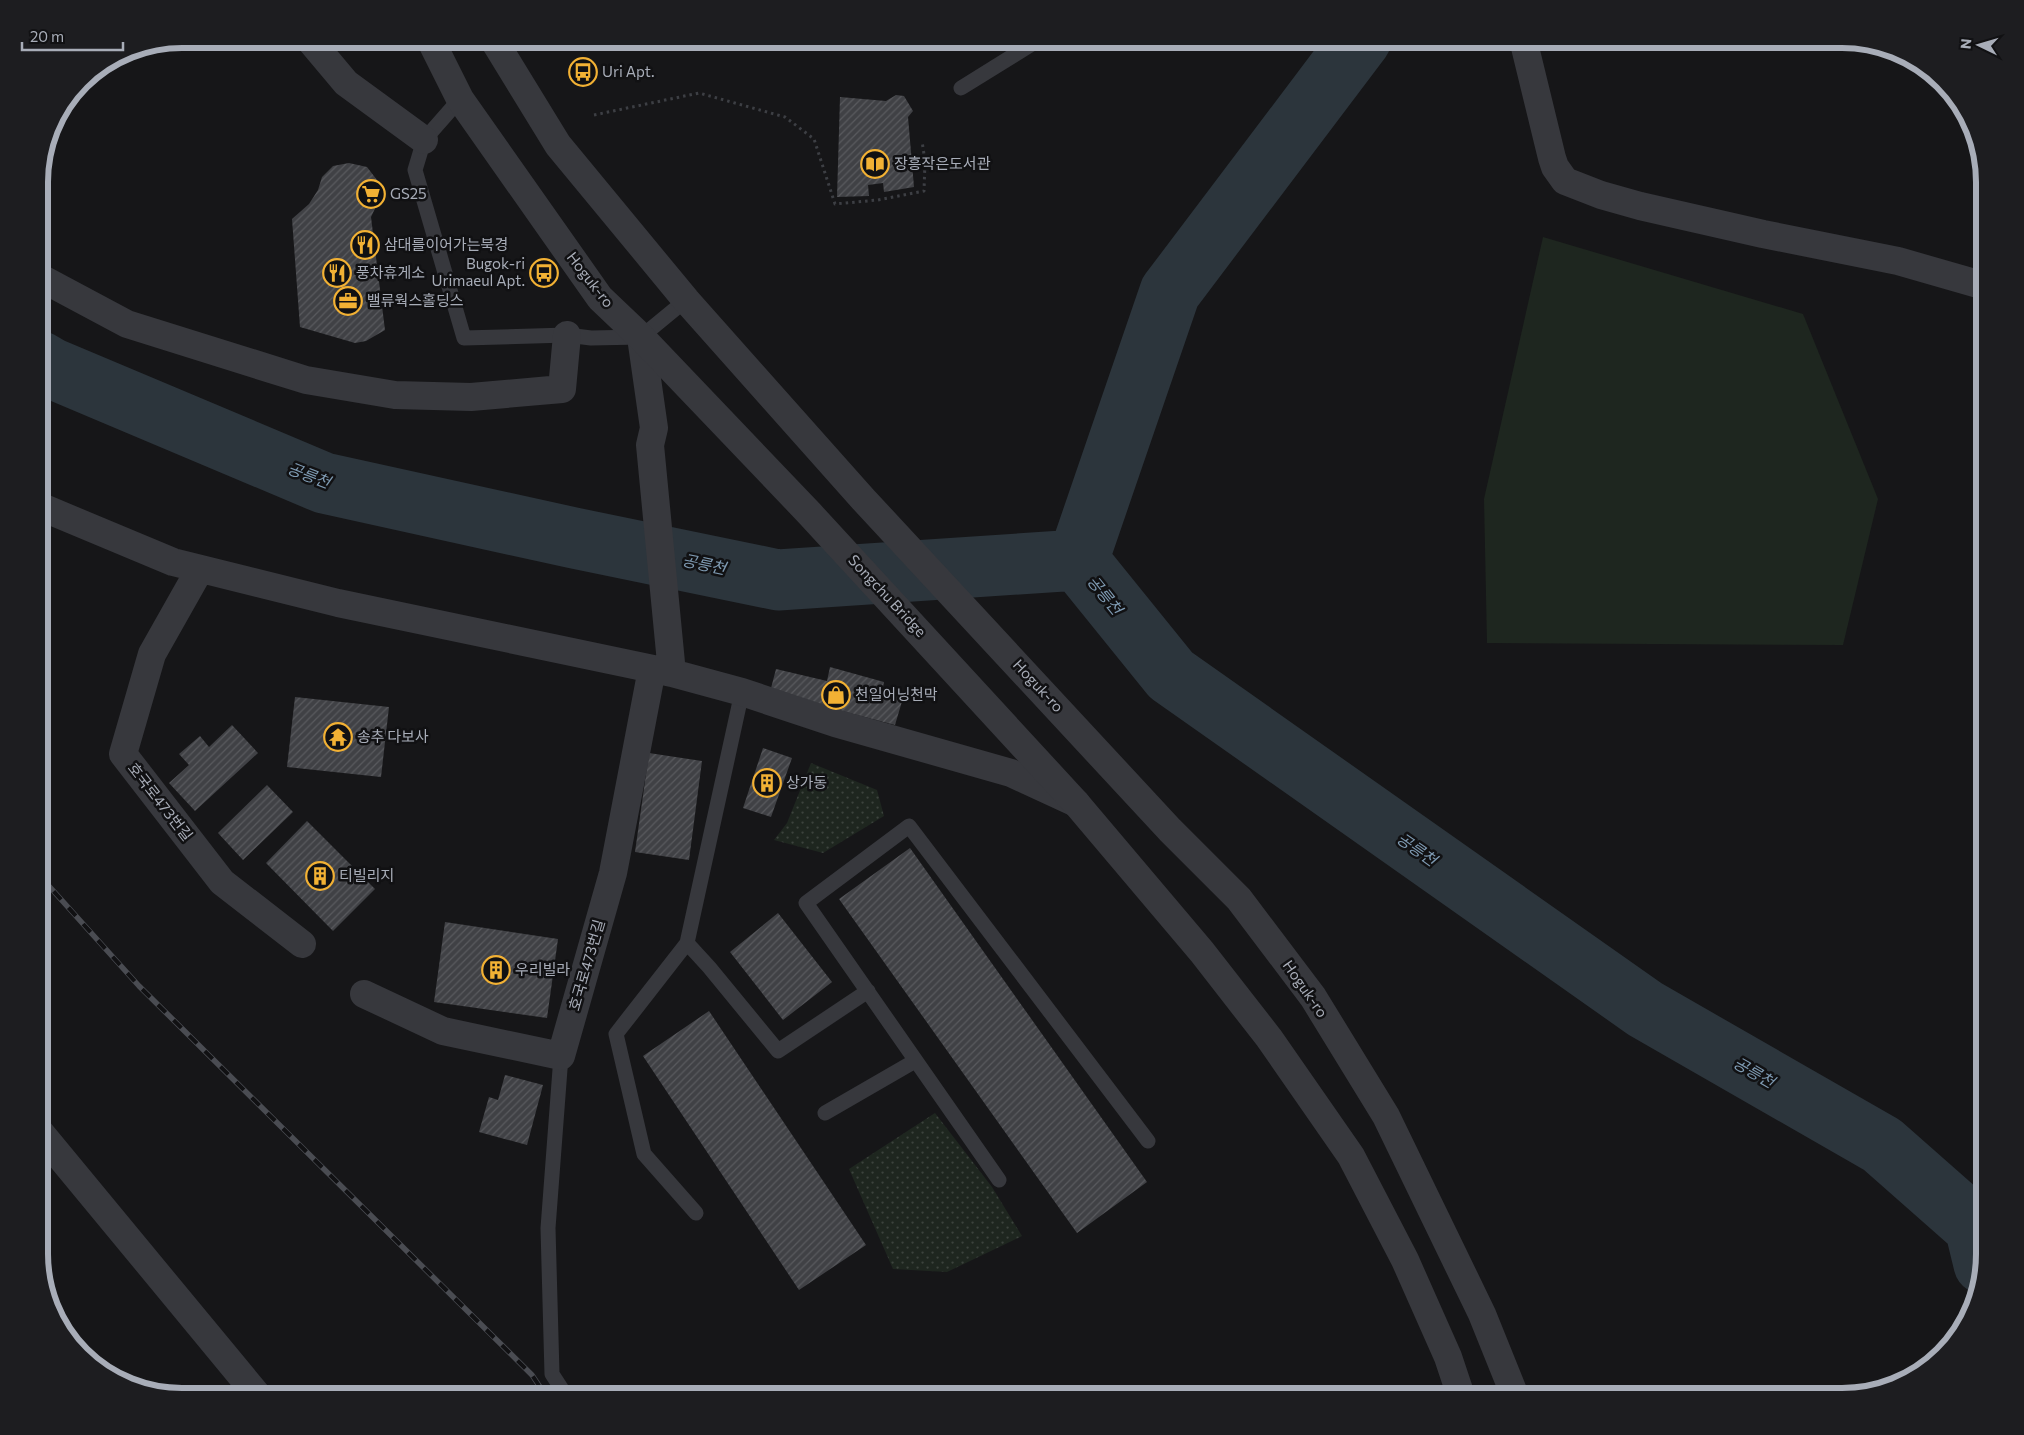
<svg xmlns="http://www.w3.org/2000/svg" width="2024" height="1435" viewBox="0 0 2024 1435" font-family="Commissioner,'Noto Sans KR',sans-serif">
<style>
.grass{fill:#1e261f}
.park{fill:url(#park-dots)}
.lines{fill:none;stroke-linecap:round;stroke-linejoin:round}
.river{stroke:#2c353c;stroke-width:61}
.building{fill:url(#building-hatch)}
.path{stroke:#3d3f44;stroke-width:3;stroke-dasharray:2.5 4;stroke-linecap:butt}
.service{stroke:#37383d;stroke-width:15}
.minor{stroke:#37383d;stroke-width:28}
.tertiary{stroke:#37383d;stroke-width:28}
.rail-casing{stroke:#4a4c52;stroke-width:5.5}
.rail{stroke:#111113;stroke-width:4;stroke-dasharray:11;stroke-linecap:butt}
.labels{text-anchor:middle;stroke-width:5;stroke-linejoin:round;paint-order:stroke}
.poi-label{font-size:15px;fill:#a8adb8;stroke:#111113;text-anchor:start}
.street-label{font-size:15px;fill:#a8adb8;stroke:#111113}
.water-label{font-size:16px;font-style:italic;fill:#7f9bb3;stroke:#111113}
.rim{fill:none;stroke:#a8adb8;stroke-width:6}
</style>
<defs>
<pattern id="park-dots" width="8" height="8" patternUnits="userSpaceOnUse" patternTransform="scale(1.25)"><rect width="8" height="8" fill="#1e261f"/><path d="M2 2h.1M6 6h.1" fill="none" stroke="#3c433d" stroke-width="1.8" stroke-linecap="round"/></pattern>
<pattern id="building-hatch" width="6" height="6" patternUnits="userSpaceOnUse" patternTransform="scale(1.25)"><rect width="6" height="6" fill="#404145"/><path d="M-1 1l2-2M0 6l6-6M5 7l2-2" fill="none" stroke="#595a5e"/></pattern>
</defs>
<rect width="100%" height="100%" fill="#161618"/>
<path class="grass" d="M1543,237l260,77 75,185 -35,146 -356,-2 -3,-144z"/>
<path class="park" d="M811,763l66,27 7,26 -61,37 -49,-13 13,-17z
M935,1113l57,74 30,49 -75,36 -54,-3 -44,-100z"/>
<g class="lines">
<path class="river" d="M39,361l12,7 273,115 250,55 204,42 300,-20 93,115 474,334 237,136 93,82 9,37
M1078,560l92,-268 191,-253"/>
</g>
<path class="building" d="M896,95l8,1 9,15 -5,6 6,70 -30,5 -1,-9 -15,2 1,11 -32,1 3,-100 46,4z
M349,163l18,4 10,13 3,18 -9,19 14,113 -19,11 -11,2 -55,-16 -8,-108 17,-15 9,-14 4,-13 11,-11z
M830,667l54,15 -2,10 21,6 -8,27 -125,-33 6,-23 51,12z
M39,675l9,11 -9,8z
M295,697l94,10 -8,70 -94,-10z
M232,725l26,28 -63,58 -26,-28 20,-18 -10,-11 21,-18 9,11z
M763,748l29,10 -21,59 -28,-9z
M649,753l53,8 -13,99 -54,-8z
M267,785l26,27 -50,48 -25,-27z
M307,821l68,68 -42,42 -67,-68z
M910,848l237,334 -70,51 -238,-334z
M778,913l54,69 -49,38 -53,-68z
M445,922l113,17 -11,79 -113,-16z
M709,1011l157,234 -67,45 -156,-234z
M505,1075l38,10 -16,60 -48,-13 10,-35 9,3z"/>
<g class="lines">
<path class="path" d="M594,115l105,-22 86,24 29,22 21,65 43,-4 46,-9 1,-30 -3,-20"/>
<path class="service" d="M961,88l79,-49
M460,99l-36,41 -9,30 49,168 103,-3 24,3 50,-1 45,-37
M742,692l-55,251 22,24 69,84 90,-60
M687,943l-71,91 28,120 52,59
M561,1056l-13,172 4,146 11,17 10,5
M825,1113l90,-52
M999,1180l-193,-277 103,-77 239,315"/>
<path class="minor" d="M309,39l37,44 78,57
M1523,39l29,119 3,9 10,14 36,14 39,11 123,28 135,27 87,25
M39,277l88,47 179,56 89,15 76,2 91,-8 5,-54
M641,337l13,91 -4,17 22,228
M39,506l134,56 165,41 334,70 70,19 93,31 176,50 65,30
M200,569l-48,85 -29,100 99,128 80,62
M364,994l79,37 118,25 52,-183 39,-204
M39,1131l219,265"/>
<path class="tertiary" d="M430,39l30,60 140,199 41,39 169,177 266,289 126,149 67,86 82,118 54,104 43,97 13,39
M493,39l65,106 128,155 177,199 307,331 69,69 74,98 73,119 96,198 33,82"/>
<defs>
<path id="rail" d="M39,875l100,111 393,389 14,21"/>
</defs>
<use href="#rail" class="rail-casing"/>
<use href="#rail" class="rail"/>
</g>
<defs>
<symbol id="bus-ring" viewBox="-11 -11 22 22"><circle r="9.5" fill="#111113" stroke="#f2b134" stroke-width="1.5"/><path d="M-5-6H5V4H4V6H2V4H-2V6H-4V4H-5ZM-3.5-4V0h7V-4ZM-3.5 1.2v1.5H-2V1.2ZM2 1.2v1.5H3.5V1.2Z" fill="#f2b134"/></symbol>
<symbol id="library-ring" viewBox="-11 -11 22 22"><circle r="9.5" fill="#111113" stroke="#f2b134" stroke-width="1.5"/><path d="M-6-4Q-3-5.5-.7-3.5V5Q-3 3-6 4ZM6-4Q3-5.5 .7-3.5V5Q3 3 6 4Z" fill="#f2b134"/></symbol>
<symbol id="supermarket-ring" viewBox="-11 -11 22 22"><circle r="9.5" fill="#111113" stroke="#f2b134" stroke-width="1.5"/><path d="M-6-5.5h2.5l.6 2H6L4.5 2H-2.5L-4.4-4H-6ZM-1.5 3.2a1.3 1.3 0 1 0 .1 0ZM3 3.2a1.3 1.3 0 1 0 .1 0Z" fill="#f2b134"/></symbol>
<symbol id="restaurant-ring" viewBox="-11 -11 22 22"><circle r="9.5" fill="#111113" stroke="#f2b134" stroke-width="1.5"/><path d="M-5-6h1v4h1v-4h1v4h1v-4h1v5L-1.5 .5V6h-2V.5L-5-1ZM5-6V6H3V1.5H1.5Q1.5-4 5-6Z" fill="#f2b134"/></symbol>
<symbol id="office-ring" viewBox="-11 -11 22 22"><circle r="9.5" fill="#111113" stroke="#f2b134" stroke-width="1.5"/><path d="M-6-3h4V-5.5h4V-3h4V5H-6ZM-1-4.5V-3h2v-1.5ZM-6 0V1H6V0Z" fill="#f2b134"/></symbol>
<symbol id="shop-ring" viewBox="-11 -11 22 22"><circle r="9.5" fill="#111113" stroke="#f2b134" stroke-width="1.5"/><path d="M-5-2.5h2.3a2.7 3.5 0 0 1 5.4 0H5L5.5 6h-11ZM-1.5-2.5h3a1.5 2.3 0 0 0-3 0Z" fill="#f2b134"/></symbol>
<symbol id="temple-ring" viewBox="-11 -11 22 22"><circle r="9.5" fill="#111113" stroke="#f2b134" stroke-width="1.5"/><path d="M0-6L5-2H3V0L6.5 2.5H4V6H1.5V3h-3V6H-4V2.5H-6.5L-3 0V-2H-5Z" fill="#f2b134"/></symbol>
<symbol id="building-ring" viewBox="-11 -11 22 22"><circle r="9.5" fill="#111113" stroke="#f2b134" stroke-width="1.5"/><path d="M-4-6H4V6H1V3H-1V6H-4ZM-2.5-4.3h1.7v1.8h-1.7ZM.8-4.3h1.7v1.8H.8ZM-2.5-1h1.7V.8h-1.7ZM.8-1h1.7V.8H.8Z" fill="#f2b134"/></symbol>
</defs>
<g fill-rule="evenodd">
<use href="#bus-ring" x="567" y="56" width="32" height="32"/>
<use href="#library-ring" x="859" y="148" width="32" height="32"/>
<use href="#supermarket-ring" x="355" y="178" width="32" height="32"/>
<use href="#restaurant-ring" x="349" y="229" width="32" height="32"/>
<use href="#restaurant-ring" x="321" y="257" width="32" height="32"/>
<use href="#bus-ring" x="528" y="257" width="32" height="32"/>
<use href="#office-ring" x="332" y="285" width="32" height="32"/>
<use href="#shop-ring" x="820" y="679" width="32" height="32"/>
<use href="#temple-ring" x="322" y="721" width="32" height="32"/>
<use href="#building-ring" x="751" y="767" width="32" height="32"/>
<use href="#building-ring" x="304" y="860" width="32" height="32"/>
<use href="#building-ring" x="480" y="954" width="32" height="32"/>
</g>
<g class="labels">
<g class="poi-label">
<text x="602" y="77">Uri Apt.</text>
<text x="894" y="169">장흥작은도서관</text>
<text x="390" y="199">GS25</text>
<text x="384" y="250">삼대를이어가는북경</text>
<text x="525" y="269" text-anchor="end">Bugok-ri<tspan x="525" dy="17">Urimaeul Apt.</tspan></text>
<text x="356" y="278">풍차휴게소</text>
<text x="367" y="306">밸류웍스홀딩스</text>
<text x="855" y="700">천일어닝천막</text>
<text x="357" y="742">송추 다보사</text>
<text x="786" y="788">상가동</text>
<text x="339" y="881">티빌리지</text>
<text x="515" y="975">우리빌라</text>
</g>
<g class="street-label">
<text transform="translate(590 280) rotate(52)" y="5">Hoguk-ro</text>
<text transform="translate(887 596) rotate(47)" y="5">Songchu Bridge</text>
<text transform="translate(1038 686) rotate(47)" y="5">Hoguk-ro</text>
<text transform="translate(160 802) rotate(52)" y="5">호국로473번길</text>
<text transform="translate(587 965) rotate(-74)" y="5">호국로473번길</text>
<text transform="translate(1305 989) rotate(55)" y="5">Hoguk-ro</text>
</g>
<g class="water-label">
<text transform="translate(309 475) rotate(21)" y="6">공릉천</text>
<text transform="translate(704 564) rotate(12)" y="6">공릉천</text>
<text transform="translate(1105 595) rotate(51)" y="6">공릉천</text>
<text transform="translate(1417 849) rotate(35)" y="6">공릉천</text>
<text transform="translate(1754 1072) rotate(30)" y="6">공릉천</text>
</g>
</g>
<path d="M0 0H2024V1435H0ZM182 48H1842A134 134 0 0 1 1976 182V1254A134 134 0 0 1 1842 1388H182A134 134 0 0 1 48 1254V182A134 134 0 0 1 182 48Z" fill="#1d1d20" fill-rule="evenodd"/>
<path class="rim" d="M182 48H1842A134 134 0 0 1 1976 182V1254A134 134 0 0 1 1842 1388H182A134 134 0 0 1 48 1254V182A134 134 0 0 1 182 48Z"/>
<g transform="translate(1979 45) rotate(275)" stroke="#111113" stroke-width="4" paint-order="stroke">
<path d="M0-4L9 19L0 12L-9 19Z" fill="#a8adb8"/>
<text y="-8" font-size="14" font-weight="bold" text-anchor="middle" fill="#a8adb8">N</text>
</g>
<path d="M22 42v8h101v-8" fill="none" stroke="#a8adb8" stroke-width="2.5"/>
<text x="30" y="42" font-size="15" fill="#a8adb8" stroke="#111113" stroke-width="4" paint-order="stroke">20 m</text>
</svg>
